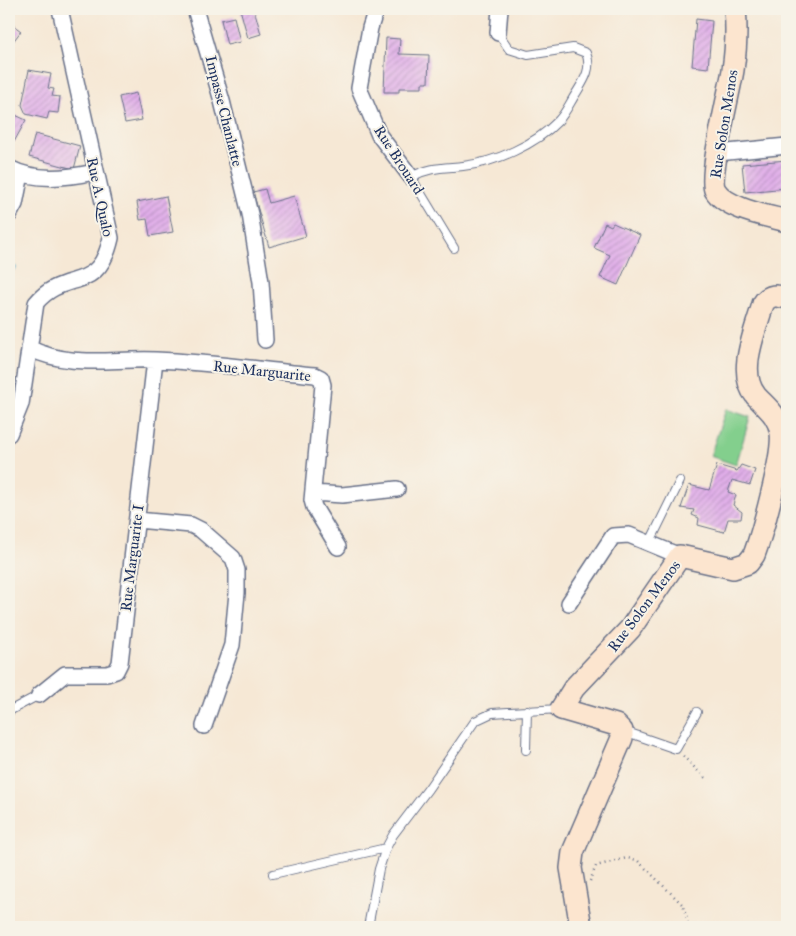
<svg xmlns="http://www.w3.org/2000/svg" width="796" height="936" viewBox="0 0 796 936" font-family="'IM FELL Great Primer',serif">
<style>
.green{fill:#83cf8d;stroke:#4f7f76}
.lines{fill:none;stroke-linecap:round;stroke-linejoin:round}
.stream{stroke:#51b1d0;stroke-width:4}
.building{fill:url(#building-hatch)}
.lane-casing{stroke:#687088;stroke-width:10}
.street-casing{stroke:#687088;stroke-width:18}
.secondary-casing{stroke:#687088;stroke-width:24}
.path{stroke:#687088;stroke-width:2.5;stroke-dasharray:1 4;stroke-linecap:butt}
.lane{stroke:#fff;stroke-width:8}
.street{stroke:#fff;stroke-width:15}
.secondary{stroke:#fce5cf;stroke-width:21}
.labels{text-anchor:middle;stroke-width:4;stroke-linejoin:round;paint-order:stroke}
.street-label{font-size:15px;fill:#1b2f5e;stroke:#f7f3e8}
</style>
<defs>
<pattern id="building-hatch" width="6" height="6" patternUnits="userSpaceOnUse" patternTransform="scale(1.25)"><rect width="6" height="6" fill="#dfa9e9"/><path d="M-1 1l2-2M0 6l6-6M5 7l2-2" fill="none" stroke="#b48ac0"/></pattern>
</defs>
<rect width="100%" height="100%" fill="#f7f3e8"/>
<filter id="ink" filterUnits="userSpaceOnUse"><feTurbulence type="fractalNoise" baseFrequency=".02" numOctaves="2"/><feDisplacementMap in="SourceGraphic" scale="10" xChannelSelector="R" yChannelSelector="G"/><feConvolveMatrix kernelMatrix="1 2 1 2 8 2 1 2 1" color-interpolation-filters="sRGB"/></filter>
<filter id="wash" filterUnits="userSpaceOnUse"><feTurbulence type="fractalNoise" baseFrequency=".0096" numOctaves="4" result="noise"/><feDisplacementMap in="SourceGraphic" scale="20" xChannelSelector="R" yChannelSelector="G"/><feGaussianBlur stdDeviation="1.12" result="paint"/><feColorMatrix in="noise" values="0 0 0 0 0 0 0 0 0 0 0 0 0 0 0 0 0 1.4 0 .05"/><feComposite in="paint" operator="in"/></filter>
<g filter="url(#wash)">
<rect width="100%" height="100%" fill="#f6e8d5"/>
<path class="green" d="M726,409l24,8 -14,48 -26,-9z"/>
<g class="lines">
<path class="stream" d="M9,271l6,-3"/>
</g>
<g id="blocks">
<path class="building" d="M240,9h14l7,25 -13,4z
M234,17l6,25 -13,3 -6,-25z
M696,19l16,2 -4,47 -16,-2z
M9,22l12,9 -12,16z
M386,38l14,1 -1,15 30,1 -1,28h-6v5h-23v4h-15z
M29,70l22,4 -3,14 6,1 -2,7 8,1 -2,16 -9,-1 -2,7 -21,-5 -4,-9z
M136,93l6,27 -17,3 -6,-26z
M9,112l17,8 -12,22 -5,-2z
M35,134l45,12 -6,23 -45,-12z
M787,160v28l-42,4 -3,-28z
M265,189l4,14 25,-7 12,40 -37,11 -16,-55z
M166,196l7,36 -23,4 -3,-17 -7,1 -3,-18z
M605,223l6,3 2,-3 27,12 -22,50 -18,-8 10,-22 -16,-7z
M717,465l20,6 4,-6 14,5 -5,15 -18,-5 -4,12 8,3 -3,10 9,7 -1,7h-13l-4,13 -26,-7 1,-7 -7,-3 2,-5 -13,-2 8,-23 20,5z"/>
</g>
</g>
<g filter="url(#ink)">
<use href="#blocks" fill-opacity="0" stroke="#687088" stroke-width="1"/>
<g class="lines">
<defs>
<path id="lane" d="M454,248l-43,-71c18,-10 32,-9 52,-11 33,-4 72,-21 95,-45 7,-7 12,-18 17,-26 8,-13 18,-26 11,-42l-13,-5 -45,7 -19,-6 -11,-16
M649,544l31,-63
M9,711l30,-16
M624,731l52,18 21,-37
M526,750l1,-40
M273,874l113,-26
M368,927l11,-58 7,-21 7,-13 35,-46 47,-68 17,-8 67,-4"/>
<path id="street" d="M195,9l27,92 28,113 11,68 4,58
M376,9l-6,19 -11,60 20,47 32,42
M498,33l2,-24
M718,153l69,-7
M9,168c27,14 57,10 86,4
M9,215l6,-11 6,-30
M29,348c42,21 82,10 127,12 53,2 106,10 159,15l6,3 2,7 -11,115 2,7 24,40
M9,434l12,-30 15,-101c29,-35 62,-7 75,-65l-51,-229
M313,493l29,2 55,-6
M137,520l54,5 10,5 32,28 4,12v23l-5,52 -28,81
M569,603l44,-67 16,-1 51,21
M39,695l26,-21h42l9,-3 4,-8 35,-303"/>
<path id="secondary" d="M735,9c2,20 1,40 -2,61 -3,20 -25,107 -18,120 11,19 53,26 72,31
M581,927l-10,-59 2,-16 49,-114v-7l-6,-6 -55,-16 13,-21 56,-59 50,-73 53,12 15,-5 6,-8c8,-21 30,-101 27,-122 -3,-18 -14,-25 -25,-37 -20,-24 0,-66 7,-92 6,-10 14,-9 24,-6"/>
</defs>
<use href="#lane" class="lane-casing"/>
<use href="#street" class="street-casing"/>
<use href="#secondary" class="secondary-casing"/>
<path class="path" d="M683,756l23,23
M590,881l6,-15 31,-8 10,2 45,44 6,18"/>
<use href="#lane" class="lane"/>
<use href="#street" class="street"/>
<use href="#secondary" class="secondary"/>
</g>
</g>
<g class="labels">
<g class="street-label">
<text transform="translate(224 111) rotate(76)" y="5">Impasse Chanlatte</text>
<text transform="translate(724 124) rotate(-81)" y="5">Rue Solon Menos</text>
<text transform="translate(399 160) rotate(57)" y="5">Rue Brouard</text>
<text transform="translate(100 197) rotate(78)" y="5">Rue A. Qualo</text>
<text transform="translate(262 371) rotate(6)" y="5">Rue Marguarite</text>
<text transform="translate(132 558) rotate(-83)" y="5">Rue Marguarite I</text>
<text transform="translate(644 606) rotate(-53)" y="5">Rue Solon Menos</text>
</g>
</g>
<rect width="796" height="936" fill="none" stroke="#f7f3e8" stroke-width="30"/>
</svg>
